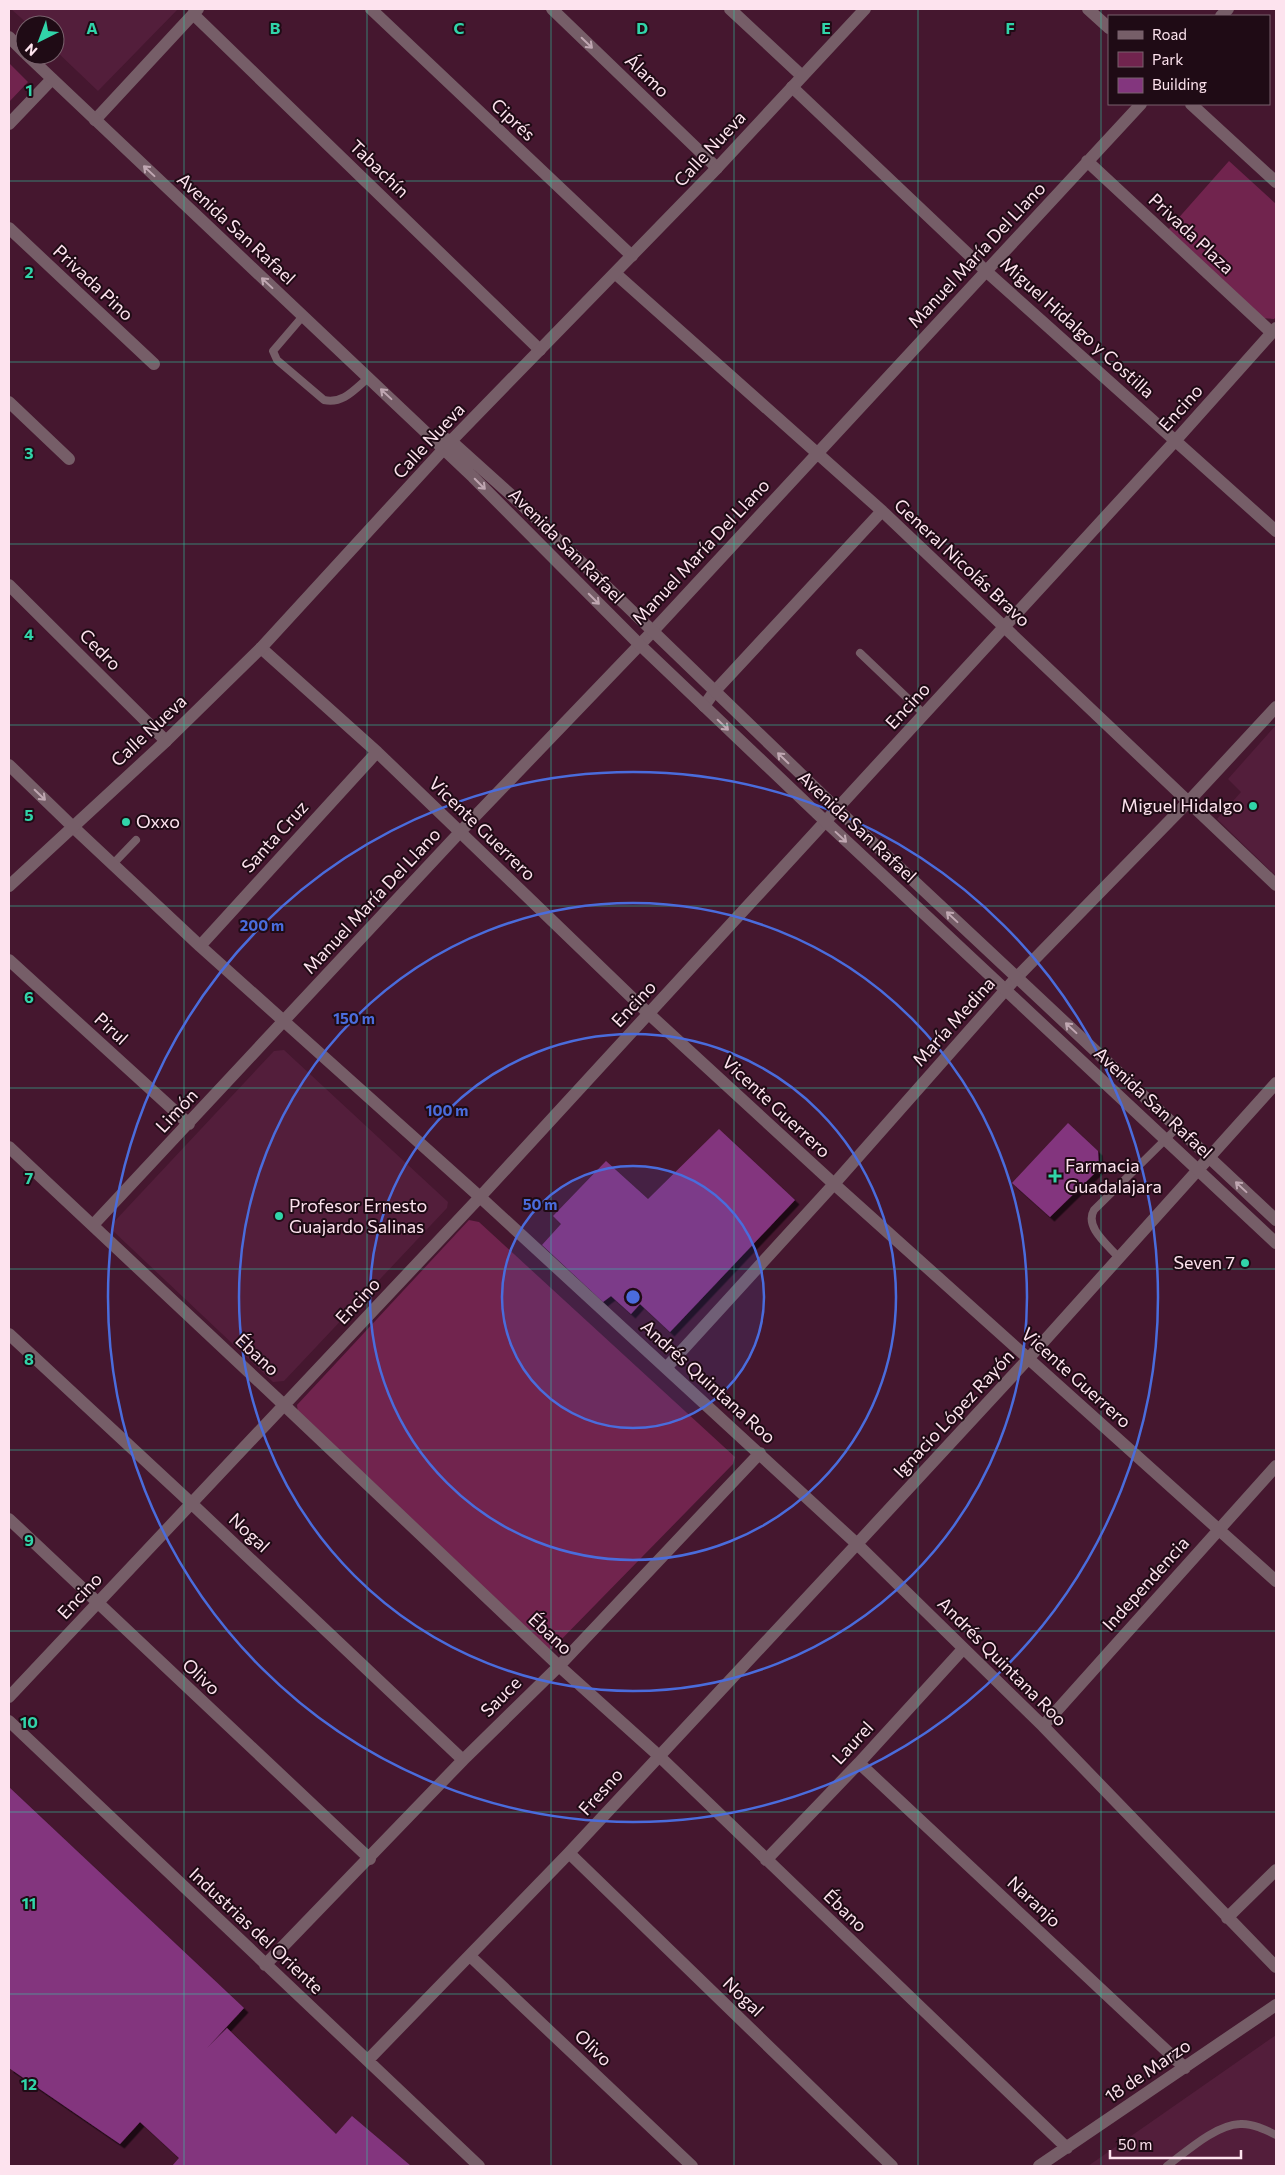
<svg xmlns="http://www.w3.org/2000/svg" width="1285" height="2175" viewBox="0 0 1285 2175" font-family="Commissioner,sans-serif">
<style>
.built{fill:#531e3b}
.green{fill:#71244e}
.building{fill:#83367e;filter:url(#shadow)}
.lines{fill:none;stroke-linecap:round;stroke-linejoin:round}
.service{stroke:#765e68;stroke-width:8}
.minor{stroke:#765e68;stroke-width:12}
.tertiary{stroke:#765e68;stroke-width:12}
.oneway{stroke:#c0a7b2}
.grid{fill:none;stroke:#31d4a9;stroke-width:1;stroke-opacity:0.55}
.ring{fill:none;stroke:#4a6cdc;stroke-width:2.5}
.poi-dot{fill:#31d4a9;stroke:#1f0b15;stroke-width:2}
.labels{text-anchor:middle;stroke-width:4;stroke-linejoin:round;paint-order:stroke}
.street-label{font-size:18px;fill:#fde3ee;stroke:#1f0b15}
.poi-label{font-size:18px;fill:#fde3ee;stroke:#1f0b15;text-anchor:start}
.grid-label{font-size:16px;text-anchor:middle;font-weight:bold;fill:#31d4a9;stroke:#1f0b15;stroke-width:4;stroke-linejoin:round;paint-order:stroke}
.centre{fill:#4a6cdc;stroke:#1f0b15;stroke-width:2.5}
.ring-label{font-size:15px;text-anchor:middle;font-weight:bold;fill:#4a6cdc;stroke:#1f0b15;stroke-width:4;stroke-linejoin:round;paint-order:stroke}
</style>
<defs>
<filter id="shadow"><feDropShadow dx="4.5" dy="4.5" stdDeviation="0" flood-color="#0009"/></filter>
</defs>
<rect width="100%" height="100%" fill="#45172f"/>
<path class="built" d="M11,9h167l-80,82 -43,-41v-25h-26z
M1276,725v151l-59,-57 24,-27 -13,-13z
M284,1050l164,152 -1,6 -163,173 -11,1 -161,-152v-6l162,-173z
M1276,2035v131h-188z"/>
<path class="green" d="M9,63l19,19 -19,20z
M1229,161l47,43v113l-2,2 -14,-1 -93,-87z
M469,1220l10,2 256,235 -2,7 -181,185 -7,1 -247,-237 -1,-8z"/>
<path class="building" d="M1068,1123l30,28 1,18 -49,48 -38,-34z
M719,1129l76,71 -125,132 -30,-28 -9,10 -20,-18 -8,6 -61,-57 19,-21 -8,-8 53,-55 42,38z
M9,1787l235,221 -37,40 20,-20 109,106 16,-18 59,50h-239l7,-8 -39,-36 -20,22 -111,-76z"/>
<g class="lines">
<path class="service" d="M303,316l-30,35 4,9 47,40c19,4 30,-10 44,-22
M860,653l64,61
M112,865l24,-25
M1119,1258c-11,-13 -35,-31 -25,-48l83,-82
M1167,2166c19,-14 48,-41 73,-42 12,-1 26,6 36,11"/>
<path class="minor" d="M371,9l261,247
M552,9l165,159
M730,9l72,67
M1088,9l21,19
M193,14l347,336
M1221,16l7,-7
M792,87l195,185 289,259
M1191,104l85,78
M95,120l103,-111
M9,124l43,-45
M1087,161l185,172
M9,228l145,136
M616,274l266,237 394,374
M9,402l60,57
M9,585l157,156
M261,648l116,104 272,262 185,170 442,397
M704,706l10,-14 168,-181
M72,826l128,120 280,251 377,347 186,182 233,241
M200,946l177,-194
M9,960l180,164
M9,1147l275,258 275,261 99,89 409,393
M93,1225l367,-393 192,-200 489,-528
M9,1334l182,169 272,257
M666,1368l168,-184 182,-206 172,-176 88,-95
M9,1519l361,340
M9,1697l471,-500 696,-757 100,-112
M9,1721l470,445
M1043,1726l233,-260
M859,1763l326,305
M569,1853l323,313
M766,1860l93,-97 104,-114
M1227,1918l49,-48
M470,1956l222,210
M265,1965l198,-205 96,-94 201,-213
M368,2060l201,-207 288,-309 171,-185 248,-276
M1039,2166l237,-161"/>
<path class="tertiary" d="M9,37l16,16
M27,55l446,422 166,167 187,178 450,421
M444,438l7,3 69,62 317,306 439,411
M9,765l63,61
M9,886l157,-145 95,-93 190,-207 266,-273 148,-159"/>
</g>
<defs><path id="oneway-shaft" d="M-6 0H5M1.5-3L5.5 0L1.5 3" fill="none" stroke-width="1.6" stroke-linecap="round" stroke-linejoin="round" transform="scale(1.25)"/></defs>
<g class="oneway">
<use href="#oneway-shaft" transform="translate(587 43) rotate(44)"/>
<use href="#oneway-shaft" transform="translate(149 171) rotate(-137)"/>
<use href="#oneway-shaft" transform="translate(267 283) rotate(-137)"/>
<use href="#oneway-shaft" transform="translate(386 394) rotate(-137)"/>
<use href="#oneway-shaft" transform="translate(480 484) rotate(45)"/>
<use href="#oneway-shaft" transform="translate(594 599) rotate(45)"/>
<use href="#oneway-shaft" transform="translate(723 725) rotate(44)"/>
<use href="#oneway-shaft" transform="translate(783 758) rotate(-136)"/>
<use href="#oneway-shaft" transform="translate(40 795) rotate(44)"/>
<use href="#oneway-shaft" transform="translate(841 837) rotate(43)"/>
<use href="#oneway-shaft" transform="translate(952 917) rotate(-137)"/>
<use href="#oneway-shaft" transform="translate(1071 1028) rotate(-137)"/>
<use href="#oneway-shaft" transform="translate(1241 1187) rotate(-137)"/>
</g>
<path class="grid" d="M184,9v2157M367,9v2157M551,9v2157M734,9v2157M918,9v2157M1101,9v2157M9,181h1267M9,362h1267M9,544h1267M9,725h1267M9,906h1267M9,1088h1267M9,1269h1267M9,1450h1267M9,1631h1267M9,1812h1267M9,1994h1267"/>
<circle cx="633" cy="1297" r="131" fill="#4a6cdc" fill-opacity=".12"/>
<g class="ring">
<circle cx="633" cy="1297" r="131"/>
<circle cx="633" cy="1297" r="263"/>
<circle cx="633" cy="1297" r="394"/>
<circle cx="633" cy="1297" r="525"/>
</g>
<g class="poi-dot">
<circle cx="1253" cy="806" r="5"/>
<circle cx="126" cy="822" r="5"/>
<path d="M1052.5 1168.5h5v5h5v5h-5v5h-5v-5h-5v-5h5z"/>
<circle cx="279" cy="1216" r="5"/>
<circle cx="1245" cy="1263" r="5"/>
</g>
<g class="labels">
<g class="street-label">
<text transform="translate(647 76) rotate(44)" y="6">Álamo</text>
<text transform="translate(513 120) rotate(43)" y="6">Ciprés</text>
<text transform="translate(710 149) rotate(-47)" y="6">Calle Nueva</text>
<text transform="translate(379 169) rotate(44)" y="6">Tabachín</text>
<text transform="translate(236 229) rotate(43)" y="6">Avenida San Rafael</text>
<text transform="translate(1191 234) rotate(43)" y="6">Privada Plaza</text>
<text transform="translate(977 255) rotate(-47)" y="6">Manuel María Del Llano</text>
<text transform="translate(93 283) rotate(43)" y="6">Privada Pino</text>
<text transform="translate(1077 328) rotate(42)" y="6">Miguel Hidalgo y Costilla</text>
<text transform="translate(1181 408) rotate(-48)" y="6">Encino</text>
<text transform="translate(429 441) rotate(-47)" y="6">Calle Nueva</text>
<text transform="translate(566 546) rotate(45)" y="6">Avenida San Rafael</text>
<text transform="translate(701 552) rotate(-47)" y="6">Manuel María Del Llano</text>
<text transform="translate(962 563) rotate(43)" y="6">General Nicolás Bravo</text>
<text transform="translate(100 650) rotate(45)" y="6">Cedro</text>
<text transform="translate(908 706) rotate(-47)" y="6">Encino</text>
<text transform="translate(149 731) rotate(-43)" y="6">Calle Nueva</text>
<text transform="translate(857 827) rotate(43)" y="6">Avenida San Rafael</text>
<text transform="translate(482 829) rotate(44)" y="6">Vicente Guerrero</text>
<text transform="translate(275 837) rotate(-48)" y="6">Santa Cruz</text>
<text transform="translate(372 901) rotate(-47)" y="6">Manuel María Del Llano</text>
<text transform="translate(634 1004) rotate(-47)" y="6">Encino</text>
<text transform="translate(954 1022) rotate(-48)" y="6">María Medina</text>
<text transform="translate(111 1029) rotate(42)" y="6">Pirul</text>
<text transform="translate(1153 1103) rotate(43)" y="6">Avenida San Rafael</text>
<text transform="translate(776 1107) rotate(43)" y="6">Vicente Guerrero</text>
<text transform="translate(177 1111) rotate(-47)" y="6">Limón</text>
<text transform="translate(358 1301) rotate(-47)" y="6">Encino</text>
<text transform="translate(257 1355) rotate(43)" y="6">Ébano</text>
<text transform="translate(1076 1378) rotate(42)" y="6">Vicente Guerrero</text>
<text transform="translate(708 1382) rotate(42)" y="6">Andrés Quintana Roo</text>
<text transform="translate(954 1414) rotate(-47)" y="6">Ignacio López Rayón</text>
<text transform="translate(249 1533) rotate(43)" y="6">Nogal</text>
<text transform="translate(1146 1584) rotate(-48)" y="6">Independencia</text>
<text transform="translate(80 1596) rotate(-47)" y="6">Encino</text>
<text transform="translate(550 1634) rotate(43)" y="6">Ébano</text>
<text transform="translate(1002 1662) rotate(45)" y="6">Andrés Quintana Roo</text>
<text transform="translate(201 1677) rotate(43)" y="6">Olivo</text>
<text transform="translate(501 1697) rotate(-45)" y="6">Sauce</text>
<text transform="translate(853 1743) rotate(-47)" y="6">Laurel</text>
<text transform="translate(601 1792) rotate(-48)" y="6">Fresno</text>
<text transform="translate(1034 1902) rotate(43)" y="6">Naranjo</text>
<text transform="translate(845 1911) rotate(44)" y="6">Ébano</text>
<text transform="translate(256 1931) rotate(43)" y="6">Industrias del Oriente</text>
<text transform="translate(743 1997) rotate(44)" y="6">Nogal</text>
<text transform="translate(593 2048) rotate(44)" y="6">Olivo</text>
<text transform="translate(1148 2071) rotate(-34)" y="6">18 de Marzo</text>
</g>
<g class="poi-label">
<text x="1243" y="812" text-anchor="end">Miguel Hidalgo</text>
<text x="136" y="828">Oxxo</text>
<text x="1065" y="1172">Farmacia<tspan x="1065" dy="21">Guadalajara</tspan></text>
<text x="289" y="1212">Profesor Ernesto<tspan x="289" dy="21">Guajardo Salinas</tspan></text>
<text x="1235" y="1269" text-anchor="end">Seven 7</text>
</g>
</g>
<g class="grid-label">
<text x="92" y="34">A</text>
<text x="275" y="34">B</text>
<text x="459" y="34">C</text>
<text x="642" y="34">D</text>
<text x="826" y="34">E</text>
<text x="1010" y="34">F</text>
<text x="29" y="96">1</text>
<text x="29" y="278">2</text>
<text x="29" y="459">3</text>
<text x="29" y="640">4</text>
<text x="29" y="821">5</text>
<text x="29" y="1003">6</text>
<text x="29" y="1184">7</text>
<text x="29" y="1365">8</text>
<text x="29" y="1546">9</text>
<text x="29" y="1728">10</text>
<text x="29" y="1909">11</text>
<text x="29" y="2090">12</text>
</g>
<circle cx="633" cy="1297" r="8" class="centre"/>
<g class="ring-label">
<text x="262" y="931">200 m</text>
<text x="354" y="1024">150 m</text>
<text x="447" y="1116">100 m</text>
<text x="540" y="1210">50 m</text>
</g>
<rect width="1285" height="2175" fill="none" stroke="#fde3ee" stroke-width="20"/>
<rect x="1108" y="15" width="162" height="90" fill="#1f0b15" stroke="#78616c"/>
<rect x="1118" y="31" width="25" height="8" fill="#765e68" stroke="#78616c"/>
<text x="1152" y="40" font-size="15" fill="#fde3ee">Road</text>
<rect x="1118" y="52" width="25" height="15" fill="#71244e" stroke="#78616c"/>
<text x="1152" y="65" font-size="15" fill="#fde3ee">Park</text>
<rect x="1118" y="78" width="25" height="15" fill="#83367e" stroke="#78616c"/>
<text x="1152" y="90" font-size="15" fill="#fde3ee">Building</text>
<g transform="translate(40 40) rotate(222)"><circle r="24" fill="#1f0b15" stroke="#78616c"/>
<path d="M0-4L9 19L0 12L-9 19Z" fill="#31d4a9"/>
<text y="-8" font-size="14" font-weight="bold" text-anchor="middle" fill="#fde3ee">N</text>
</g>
<path d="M1110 2150v8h131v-8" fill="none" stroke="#fde3ee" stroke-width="2.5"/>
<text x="1118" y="2150" font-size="15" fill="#fde3ee" stroke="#1f0b15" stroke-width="4" paint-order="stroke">50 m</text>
</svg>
